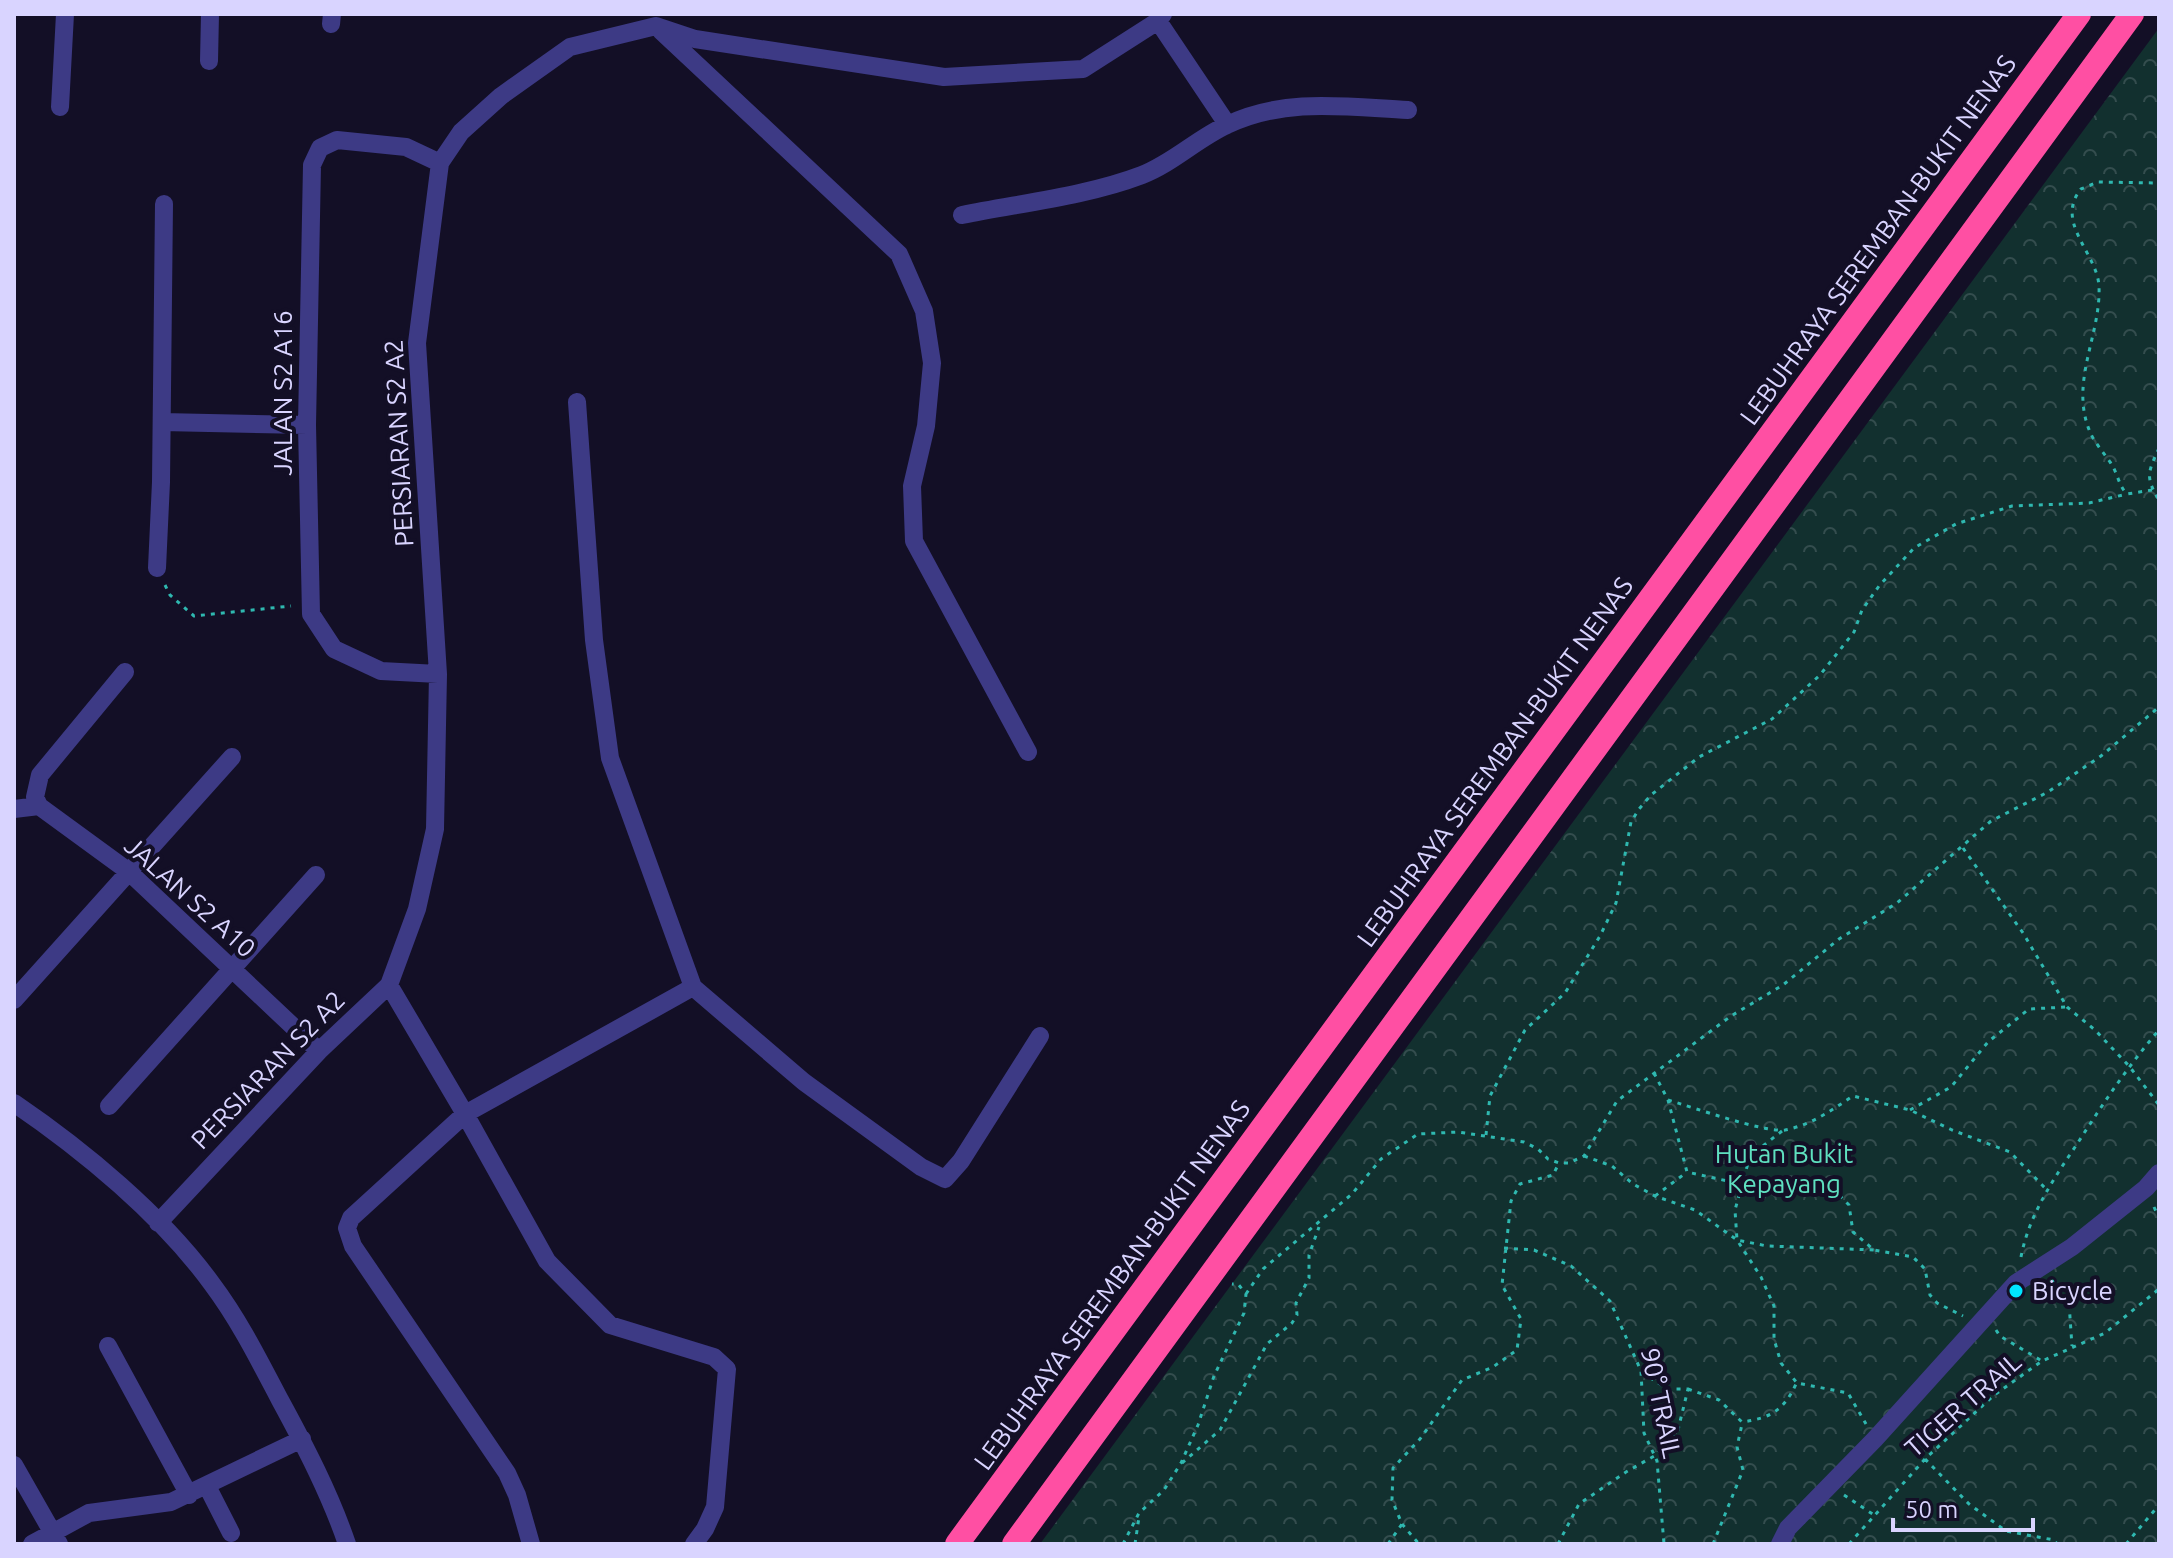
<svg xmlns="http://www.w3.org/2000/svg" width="2173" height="1558" viewBox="0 0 2173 1558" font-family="Ubuntu,sans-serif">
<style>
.forest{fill:url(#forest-crowns)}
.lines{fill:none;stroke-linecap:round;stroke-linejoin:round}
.path{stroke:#2fb8b0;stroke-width:3;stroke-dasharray:4 6;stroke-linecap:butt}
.minor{stroke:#3d3a85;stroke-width:18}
.highway{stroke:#ff4fa3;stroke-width:24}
.poi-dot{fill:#00e5ff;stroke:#130f26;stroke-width:3}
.labels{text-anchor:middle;stroke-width:8;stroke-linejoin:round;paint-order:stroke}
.street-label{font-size:26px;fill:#d9d4ff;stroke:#130f26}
.park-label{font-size:26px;fill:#5fe0c0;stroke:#130f26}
.poi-label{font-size:26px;fill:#d9d4ff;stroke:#130f26;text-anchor:start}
</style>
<defs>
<pattern id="forest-crowns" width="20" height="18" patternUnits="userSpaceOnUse" patternTransform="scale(2)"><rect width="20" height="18" fill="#12302f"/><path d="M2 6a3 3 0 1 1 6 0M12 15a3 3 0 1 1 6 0" fill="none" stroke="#344d4e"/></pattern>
</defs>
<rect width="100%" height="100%" fill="#130f26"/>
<path class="forest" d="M2159,28v1516h-1119z"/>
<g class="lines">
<path class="path" d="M2159,448c-10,23 -15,28 0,52
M2152,490l-25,4c-9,-9 -9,-21 -17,-32 -6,-9 -16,-20 -20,-30 -21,-50 11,-96 9,-146 -2,-33 -45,-64 -18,-97l17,-7 61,1
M165,585l5,10 24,21 97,-10
M1963,848l60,85 44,74 28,23 34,36 30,39
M1654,1073l14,27 19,72 45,10 52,4 53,7 12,12 4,27 21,18 39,7 12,12 5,26 7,8 26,13
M1668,1100c24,7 97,33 117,30 26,-5 47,-20 68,-34l57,14 42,20 58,22 37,38
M1910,1110l41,-23 37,-45 41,-33 38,-2
M1782,1131l-32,25 -15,54 2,30 30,6 107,4
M1486,1135l4,-39 35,-66 40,-37 35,-57 16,-33 15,-81 8,-13 12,-14 48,-38 73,-38 48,-44 34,-43 8,-22 17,-24 35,-38 42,-24 56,-18 77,-3 38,-9
M1584,1156l28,10 21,18 22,12 40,14 42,30 24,37 13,29v33l7,24 16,20 51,10 18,31
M1655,1196l32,-24
M2154,1207l5,11
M1504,1248l30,2 37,16 39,35 31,70 3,62 13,28 7,83
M2021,1257c8,-43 34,-80 58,-116 25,-39 50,-76 80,-111
M2052,1280l17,23 3,43
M1246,1294l17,-25 89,-75 29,-35 37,-25 40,-2 66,10 14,7 10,10 11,4h10l15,-7 33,-55 114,-85 52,-31 56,-46 58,-36 94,-82 57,-29 53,-36 58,-49
M1996,1330l4,6 42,25
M1688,1389l31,11 23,22c29,-4 42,-12 54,-38
M1925,1459l44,45 37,27 48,9 3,4
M1182,1463l38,-33 47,-86 25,-21 5,-8 -1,-12 13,-25v-23l10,-28
M1844,1495l30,20
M1402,1524l17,20
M1123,1544l16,-31 25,-23 17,-27 17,-38 16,-49 30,-63 2,-19 -8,-10h-6
M1135,1544l4,-27
M1388,1544l14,-20 -10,-24 1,-32 27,-29 42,-59 31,-13 24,-17 4,-31 -19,-34 9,-84 9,-17 33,-9 6,-12
M1558,1544l21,-40 47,-32 30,-17 21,-21 11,-45h-20l-27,-17
M1713,1544l30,-74 -6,-23 5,-23
M1849,1544l76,-85 68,-63 49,-35 63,-28 54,-44
M2126,1544l33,-39"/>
<path class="minor" d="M1158,21l69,103
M331,24l1,-10
M661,31l238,223 25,57 8,52 -6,63 -14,60 2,55 114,211
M209,61l1,-47
M60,107l5,-93
M962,215c59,-12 125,-19 180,-40 31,-12 56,-37 85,-50 58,-28 120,-18 181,-15
M577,402l17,238 16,118 83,229 111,95 117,85 24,12 16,-18 79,-125
M162,422l145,3
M157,568l4,-86 3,-278
M438,674l-57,-3 -47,-22 -23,-35 -4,-189 5,-260 8,-17 17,-8 69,7 34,16
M39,806l-4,-9 5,-22 85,-103
M14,809l25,-3 89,65 191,180
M389,985l76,129 82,147 63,64 104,32 13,12 -12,138 -10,22 -11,15
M14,1000l218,-243
M14,1103c69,47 148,112 198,181 27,36 47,76 68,116 25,46 50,94 67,144
M109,1106l207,-231
M158,1223l161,-172 70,-66 28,-76 18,-80 3,-155 -21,-331 23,-180 21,-31 40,-36 69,-49 86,-21 39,13 249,38 139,-8 75,-48 5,-7
M108,1346l81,149
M14,1465l45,79
M207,1486l24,47
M32,1544l57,-31 82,-11 131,-63
M531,1544l-14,-49 -10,-22 -154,-227 -6,-18 4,-10 114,-104 228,-127
M1780,1544l8,-16 87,-89 141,-156 56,-36 74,-59 13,-15"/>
<path class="highway" d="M957,1544l1122,-1530
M1014,1544l1118,-1530"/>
</g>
<circle class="poi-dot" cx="2016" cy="1291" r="8"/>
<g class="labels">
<g class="street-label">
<text transform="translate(1878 240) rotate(-54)" y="9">LEBUHRAYA SEREMBAN-BUKIT NENAS</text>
<text transform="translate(283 393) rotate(-90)" y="9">JALAN S2 A16</text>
<text transform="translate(399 443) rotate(-93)" y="9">PERSIARAN S2 A2</text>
<text transform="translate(1495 762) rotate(-54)" y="9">LEBUHRAYA SEREMBAN-BUKIT NENAS</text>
<text transform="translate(190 897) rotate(42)" y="9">JALAN S2 A10</text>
<text transform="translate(268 1070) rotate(-46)" y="9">PERSIARAN S2 A2</text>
<text transform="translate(1112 1285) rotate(-54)" y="9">LEBUHRAYA SEREMBAN-BUKIT NENAS</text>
<text transform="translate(1661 1403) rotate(78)" y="9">90° TRAIL</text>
<text transform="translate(1963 1405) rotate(-41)" y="9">TIGER TRAIL</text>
</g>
<g class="park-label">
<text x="1784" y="1163">Hutan Bukit<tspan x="1784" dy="30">Kepayang</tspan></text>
</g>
<g class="poi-label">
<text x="2032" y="1300">Bicycle</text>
</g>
</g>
<rect width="2173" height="1558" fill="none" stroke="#d9d4ff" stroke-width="32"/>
<path d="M1893 1518v12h140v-12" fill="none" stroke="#d9d4ff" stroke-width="4"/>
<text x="1905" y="1518" font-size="24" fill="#d9d4ff" stroke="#130f26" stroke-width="6" paint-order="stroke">50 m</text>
</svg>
